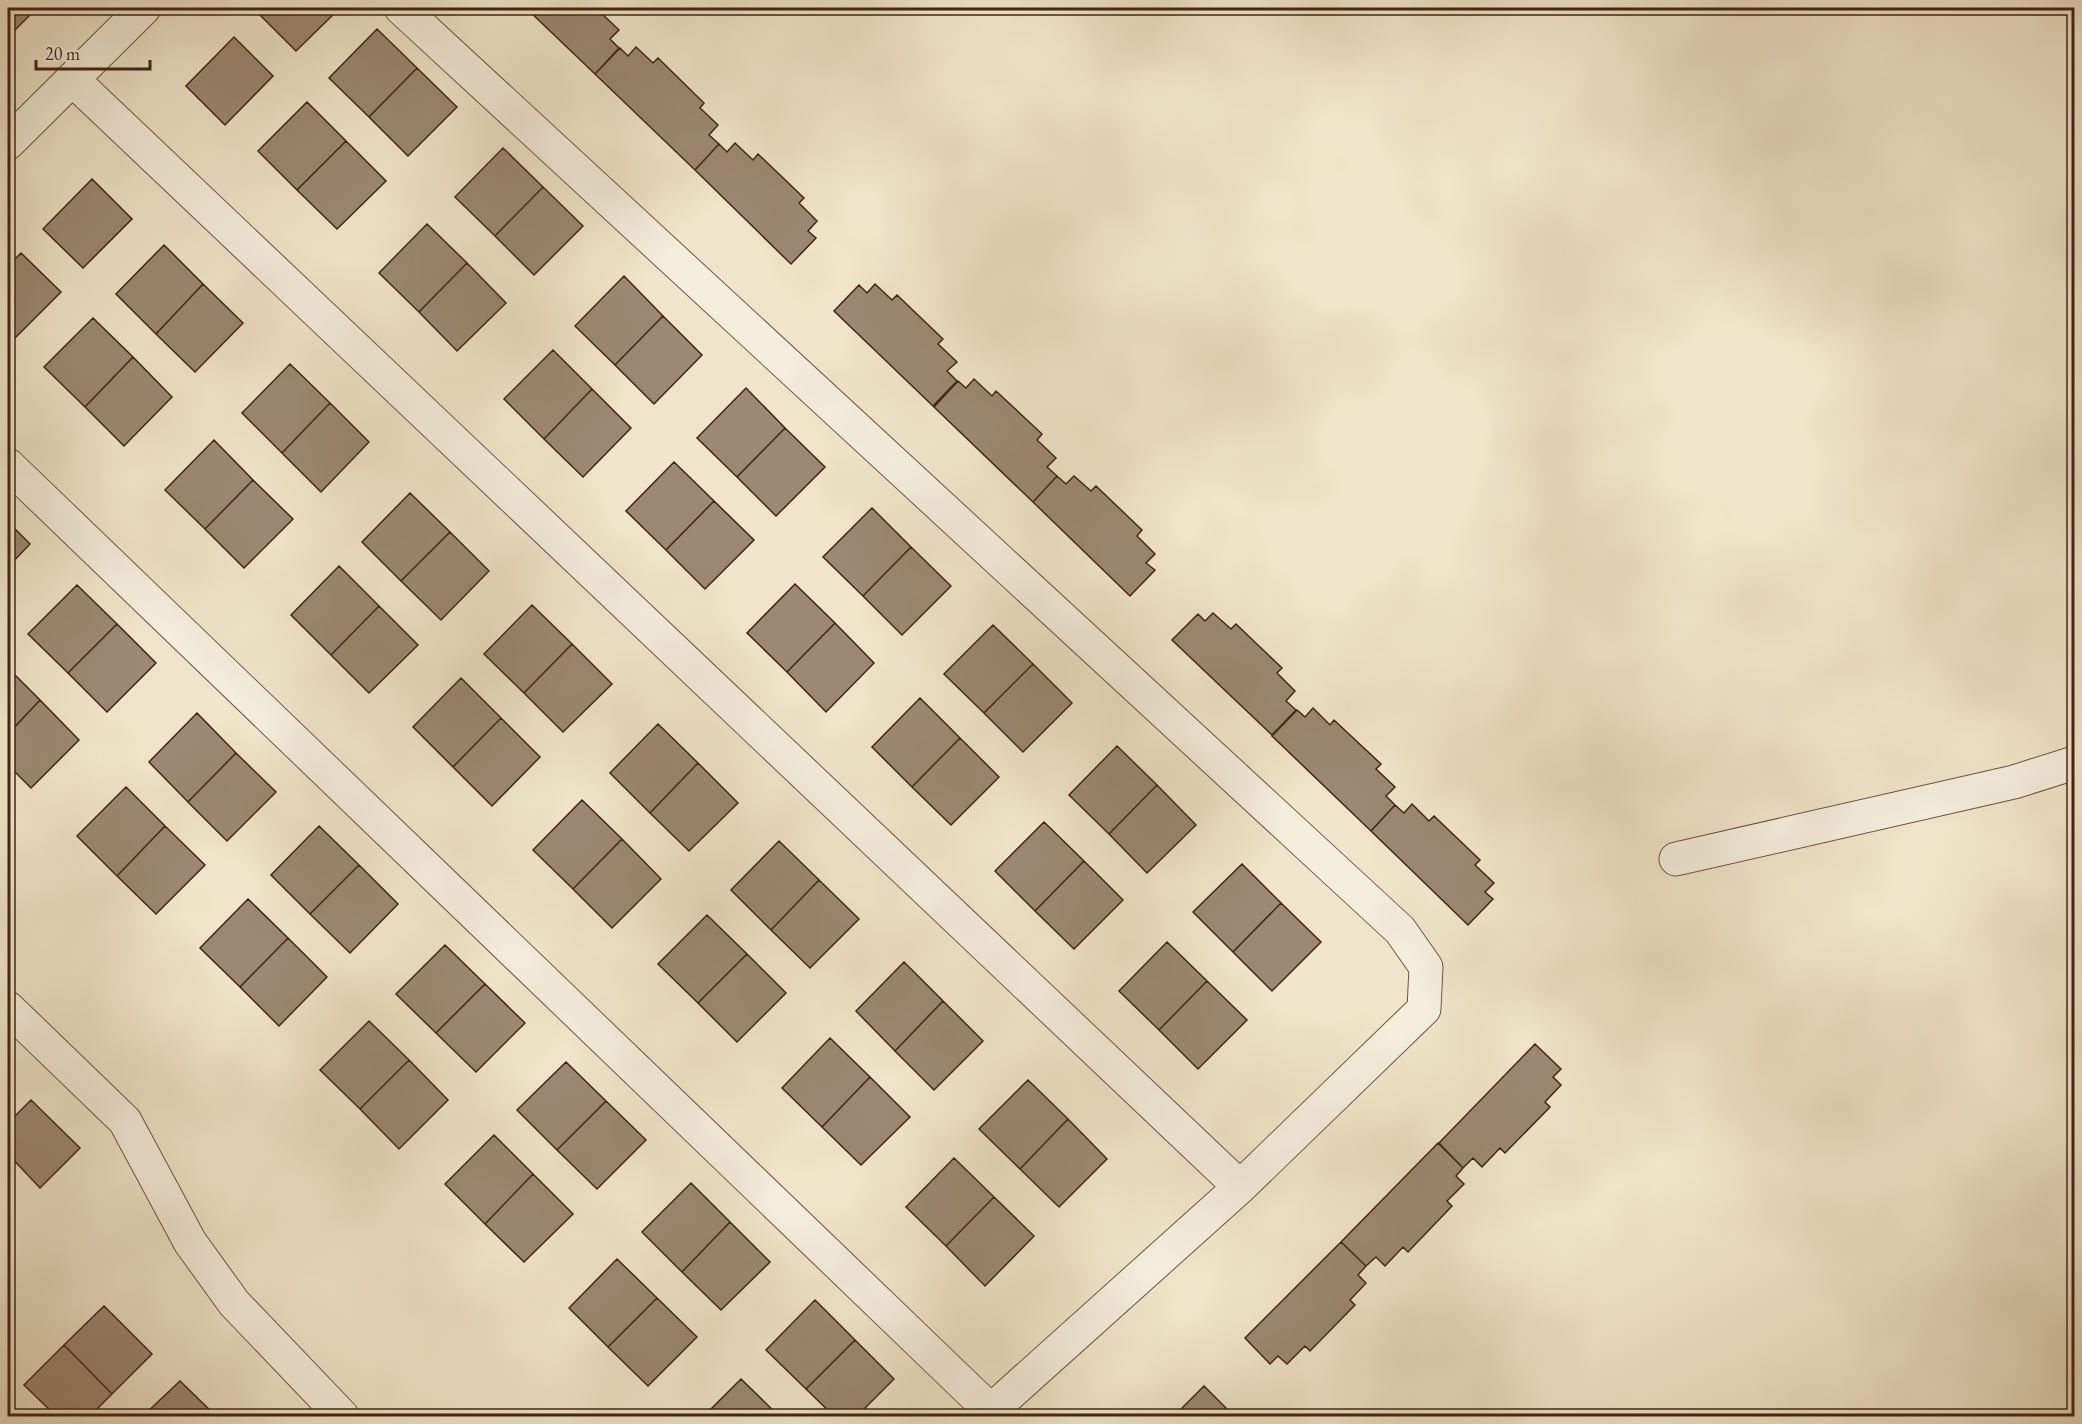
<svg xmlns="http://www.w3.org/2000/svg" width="2082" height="1424" viewBox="0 0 2082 1424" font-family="'EB Garamond',serif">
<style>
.building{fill:#9c8873;stroke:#412415;stroke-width:1.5}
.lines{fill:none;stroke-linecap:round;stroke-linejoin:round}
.minor-casing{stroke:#6d5442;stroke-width:35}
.minor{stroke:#f5eedd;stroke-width:33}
</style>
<rect width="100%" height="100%" fill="#f0e5ca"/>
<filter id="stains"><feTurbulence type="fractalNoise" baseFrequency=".00333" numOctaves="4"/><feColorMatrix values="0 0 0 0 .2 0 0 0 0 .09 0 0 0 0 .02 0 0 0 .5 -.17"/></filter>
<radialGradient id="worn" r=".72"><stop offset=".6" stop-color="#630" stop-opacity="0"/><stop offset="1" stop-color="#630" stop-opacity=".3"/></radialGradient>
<path class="building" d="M8,8l28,1 -28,28z
M261,8h79l-44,43 -39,-39z
M526,8h78l-4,4 19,18 -9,9 9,9 -24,26z
M377,29l40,39 -48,49 -40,-39z
M234,37l39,39 -48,49 -39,-39z
M636,47l17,16 5,-5 46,45 -4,5 18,17 -9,10 10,9 -24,26 -100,-96 25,-26 8,8z
M417,68l40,39 -49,49 -39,-39z
M307,102l39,39 -49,49 -39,-39z
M346,141l40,40 -49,48 -40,-39z
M735,143l18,17 5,-6 46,44 -5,5 18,18 -9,10 8,7 -25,26 -96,-94 24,-26 8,8z
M503,148l40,39 -48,49 -40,-39z
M92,179l40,40 -49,49 -40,-39z
M543,187l40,39 -49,49 -39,-39z
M427,224l40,39 -48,49 -40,-39z
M164,245l39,39 -47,50 -40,-40z
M21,253l40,39 -49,49 -4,-4v-71z
M467,263l39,40 -49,48 -38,-39z
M624,276l39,40 -48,49 -40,-39z
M203,284l40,39 -48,49 -39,-38z
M875,284l17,16 5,-5 46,44 -5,5 19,18 -10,9 10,10 -24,25 -99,-95 25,-26 8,8z
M663,316l39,39 -48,49 -39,-39z
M93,318l40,39 -48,50 -41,-40z
M553,350l39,39 -48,50 -40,-40z
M133,357l39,40 -48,49 -39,-39z
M290,364l40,39 -48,50 -40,-40z
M974,379l18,17 4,-5 46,43 -5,6 19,18 -9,9 10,9 -24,26 -99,-95 24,-26 8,7z
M746,388l39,40 -48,49 -40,-39z
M592,389l39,39 -48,49 -39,-38z
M330,403l39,39 -48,50 -39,-39z
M785,428l40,39 -49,49 -39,-39z
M214,440l39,40 -48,49 -40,-39z
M674,462l40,39 -48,49 -40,-39z
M1057,476l9,8 8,-8 17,15 5,-5 46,44 -5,6 18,18 -9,9 9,7 -25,26 -97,-94z
M253,480l40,39 -49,49 -39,-39z
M410,493l40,39 -49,49 -39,-39z
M714,501l40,39 -49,49 -39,-39z
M872,508l39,39 -48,49 -40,-39z
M8,522l22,22 -22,23z
M450,532l39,39 -48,49 -40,-39z
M911,547l40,39 -49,49 -39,-39z
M339,566l40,40 -48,49 -40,-40z
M795,584l40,39 -48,49 -40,-39z
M77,585l40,39 -49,49 -40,-39z
M532,605l40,39 -48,49 -40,-39z
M379,606l39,39 -49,48 -38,-38z
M1213,613l18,16 5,-5 46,44 -5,5 18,18 -9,10 10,9 -24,25 -100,-95 26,-26 7,7z
M835,623l39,40 -48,49 -39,-40z
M117,624l39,39 -49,49 -39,-39z
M993,625l40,39 -49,49 -40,-39z
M572,644l40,40 -49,48 -39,-39z
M1033,664l39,39 -49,49 -39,-39z
M8,668l32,32 -32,34z
M461,678l40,40 -48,49 -40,-40z
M920,698l40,40 -48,49 -40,-40z
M40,700l39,40 -48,48 -23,-23v-31z
M1313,708l17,17 4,-5 47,44 -5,5 19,18 -9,9 9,9 -24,26 -99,-95 25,-26 8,7z
M197,713l39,40 -48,49 -39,-40z
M501,718l39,39 -48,49 -39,-39z
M658,724l40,39 -48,50 -40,-40z
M960,738l39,39 -48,48 -39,-38z
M1117,746l40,39 -48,49 -40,-39z
M236,753l40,39 -49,49 -39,-39z
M698,763l40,40 -49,48 -39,-38z
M1157,785l39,40 -49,48 -38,-39z
M126,787l39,39 -48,50 -40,-40z
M582,800l40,39 -49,50 -40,-39z
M1412,804l17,17 5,-5 46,44 -5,5 19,18 -9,9 8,7 -25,26 -97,-94 24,-26 9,8z
M1044,822l40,39 -49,50 -40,-40z
M165,826l40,39 -49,49 -39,-38z
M319,826l40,39 -49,49 -39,-39z
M622,839l39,40 -49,49 -39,-39z
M779,841l40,39 -48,50 -40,-40z
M1084,861l39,39 -49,49 -39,-38z
M1242,864l39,39 -48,49 -40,-40z
M359,865l39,39 -48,49 -40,-39z
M819,880l40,39 -49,49 -39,-38z
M248,899l40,39 -48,49 -40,-39z
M1281,903l40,39 -49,49 -39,-39z
M707,915l40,39 -49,49 -40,-39z
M288,938l39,39 -48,49 -39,-39z
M1167,942l40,39 -48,49 -40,-39z
M445,945l40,39 -49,49 -40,-39z
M747,954l39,39 -49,49 -39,-39z
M904,962l39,39 -48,50 -39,-40z
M1207,981l40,39 -49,49 -39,-39z
M485,984l40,39 -49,49 -40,-39z
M943,1001l40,40 -49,49 -39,-39z
M369,1021l40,39 -49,49 -40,-39z
M830,1038l40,39 -48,50 -40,-39z
M1535,1044l26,25 -8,8 8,8 -16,17 5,5 -45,46 -5,-5 -18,19 -9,-9 -10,10 -24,-25z
M409,1060l39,40 -49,49 -39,-40z
M566,1062l40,39 -49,49 -40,-40z
M870,1077l40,40 -49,48 -39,-38z
M1028,1080l40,39 -48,50 -41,-40z
M31,1100l49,48 -40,40 -32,-34v-31z
M606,1101l40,39 -49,49 -40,-39z
M1068,1119l39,40 -48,48 -39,-38z
M494,1135l39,39 -48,50 -40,-40z
M1438,1143l25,25 -7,8 8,8 -17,17 5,5 -44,46 -5,-5 -18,19 -9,-9 -10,9 -25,-24z
M954,1158l40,39 -48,49 -40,-39z
M533,1174l40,40 -49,48 -39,-38z
M691,1183l39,39 -48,50 -40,-40z
M994,1197l40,39 -49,50 -39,-40z
M730,1222l40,40 -49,48 -39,-38z
M1341,1242l25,24 -8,9 8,8 -16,17 5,5 -45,46 -5,-5 -18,18 -9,-8 -8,8 -25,-26z
M617,1259l40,39 -49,49 -39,-39z
M657,1298l40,39 -49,49 -40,-39z
M815,1300l40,40 -49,49 -40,-39z
M104,1306l48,48 -40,40 -48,-49z
M855,1340l39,39 -37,37h-23l-28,-27z
M64,1345l48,49 -22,22h-34l-32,-31z
M741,1379l38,37h-75z
M180,1381l36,35h-73z
M1204,1386l25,25 -5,5h-50z"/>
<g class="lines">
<defs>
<path id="minor" d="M401,8l999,922 26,37 -2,42 -184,178 -255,229
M72,79l1168,1108
M8,143l136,-135
M8,465l983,946
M1676,859l338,-77 60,-19
M8,1008l117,113 65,121 44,61 108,113"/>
</defs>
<use href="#minor" class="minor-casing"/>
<use href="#minor" class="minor"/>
</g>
<rect width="2082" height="1424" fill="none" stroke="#f0e5ca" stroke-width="30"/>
<rect x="9" y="9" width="2064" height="1406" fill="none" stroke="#412415" stroke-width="3"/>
<rect x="15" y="15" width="2052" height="1394" fill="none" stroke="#412415" stroke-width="1.5"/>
<path d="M36 60v9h114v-9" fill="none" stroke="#412415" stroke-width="3"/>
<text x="45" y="60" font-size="18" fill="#412415" stroke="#f5eedd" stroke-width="4.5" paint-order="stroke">20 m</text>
<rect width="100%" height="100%" filter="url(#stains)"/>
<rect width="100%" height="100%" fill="url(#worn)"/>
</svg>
